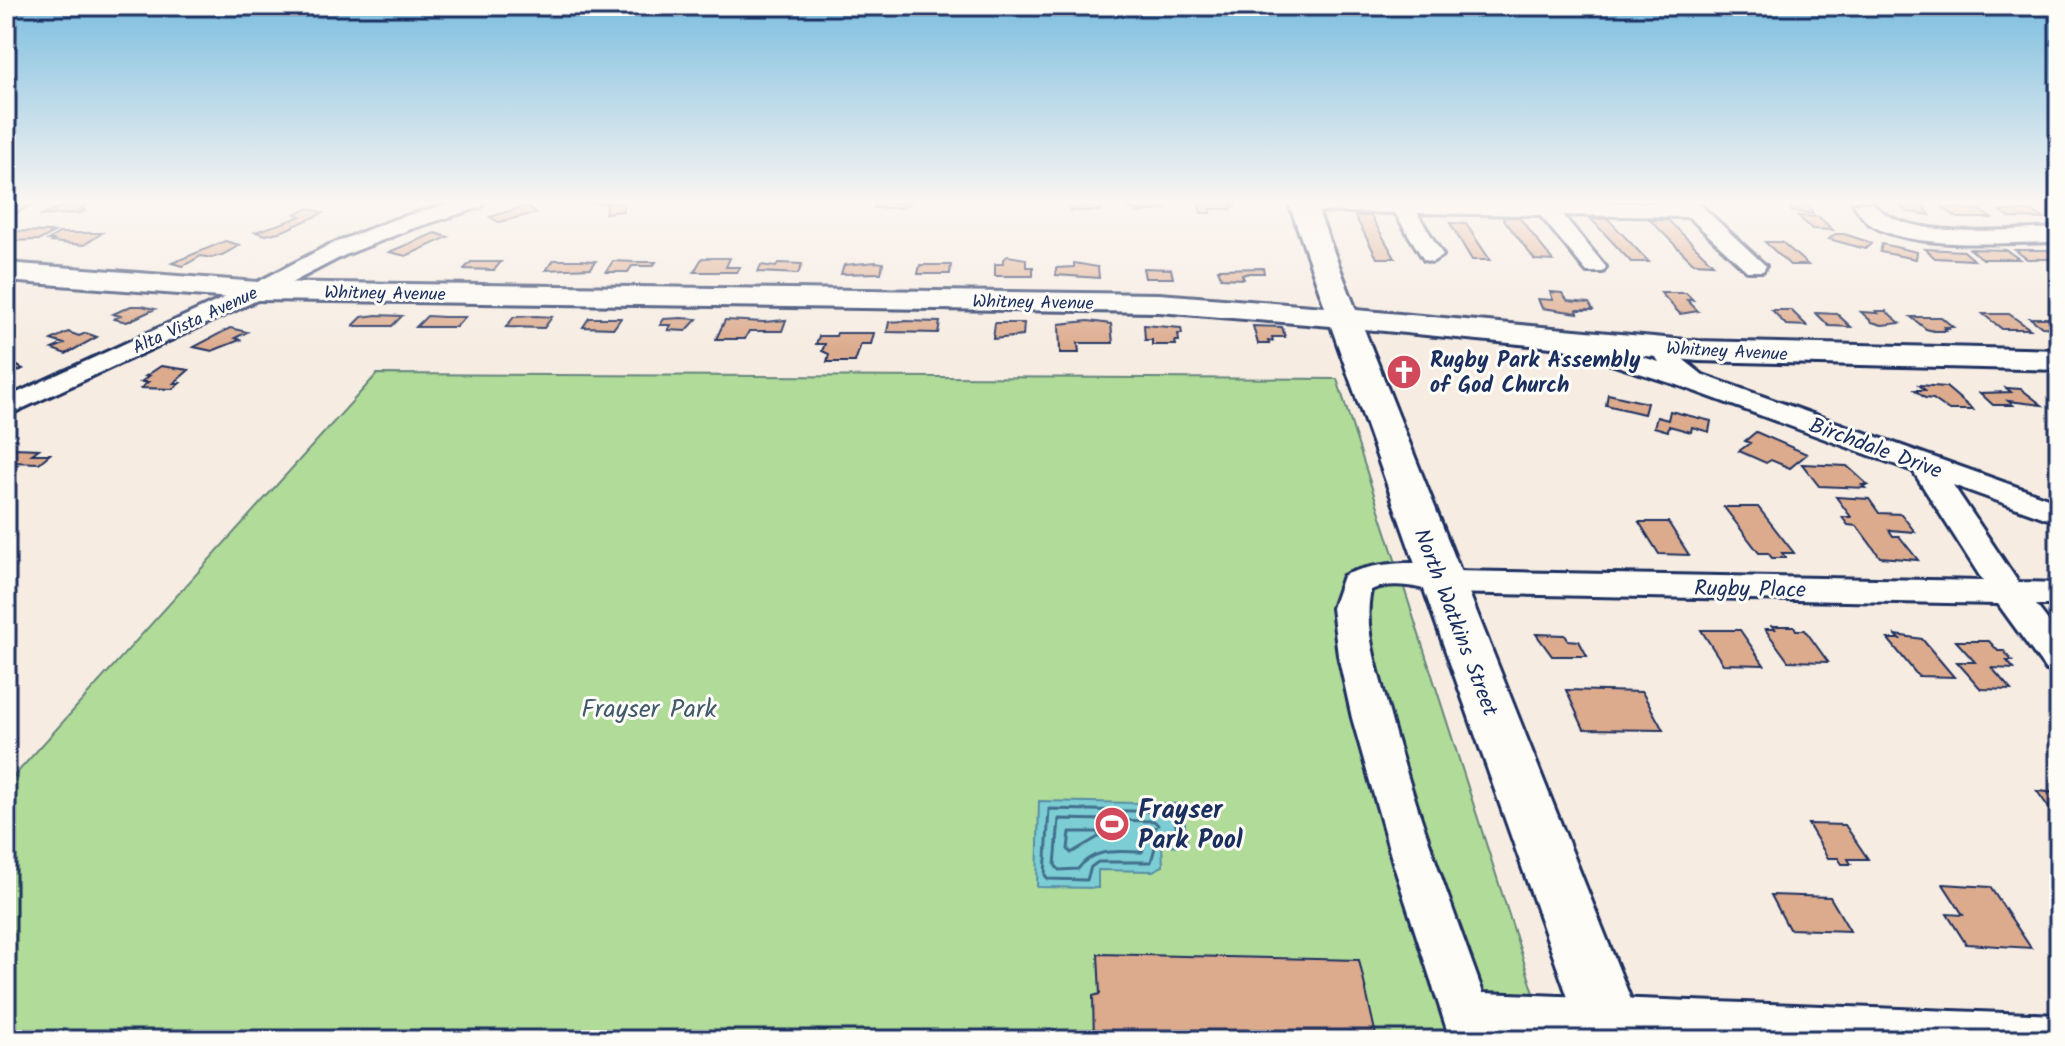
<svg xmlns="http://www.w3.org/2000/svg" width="2065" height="1046" viewBox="0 0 2065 1046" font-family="Kalam,sans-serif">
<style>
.green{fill:#b1db98;stroke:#66857b;stroke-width:2}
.water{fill:#7dced4;stroke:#568ea5;stroke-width:2}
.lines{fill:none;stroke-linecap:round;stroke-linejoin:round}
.shore{stroke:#426f8d;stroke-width:3}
.building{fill:#dcab8e;stroke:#1b2f5e;stroke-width:2}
.minor-casing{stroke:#1b2f5e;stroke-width:6}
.major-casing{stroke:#1b2f5e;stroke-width:6}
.minor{fill:#fdfcf7;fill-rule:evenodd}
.major{fill:#fdfcf7;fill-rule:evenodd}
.labels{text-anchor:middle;stroke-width:6;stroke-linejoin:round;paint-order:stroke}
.far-street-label{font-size:18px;fill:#1b2f5e;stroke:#fdfcf7}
.poi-label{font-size:22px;font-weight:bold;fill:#1b2f5e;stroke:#fdfcf7;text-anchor:start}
.street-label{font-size:22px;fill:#1b2f5e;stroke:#fdfcf7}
.near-park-label{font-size:26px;fill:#405a6c;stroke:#fdfcf7}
.near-poi-label{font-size:26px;font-weight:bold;fill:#1b2f5e;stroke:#fdfcf7;text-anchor:start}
</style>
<rect width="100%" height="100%" fill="#f6ece2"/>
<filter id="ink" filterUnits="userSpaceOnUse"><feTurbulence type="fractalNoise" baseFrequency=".0125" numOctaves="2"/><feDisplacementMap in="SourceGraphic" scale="16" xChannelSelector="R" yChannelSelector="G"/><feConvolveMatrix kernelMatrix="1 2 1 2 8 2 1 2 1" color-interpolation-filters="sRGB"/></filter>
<g filter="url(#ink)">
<path class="green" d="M377,374l960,5 212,661h-1543v-255z"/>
<path class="water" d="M1039,801l144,3 4,42 -25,-1 1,21 -10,5 -55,-1v18l-61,-1z"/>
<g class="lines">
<path class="shore" d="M1049,809l124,3 5,22 -21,6 -6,22h-53l-7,5 -4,13 -39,-1 -3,-4z
M1059,819l95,2 4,4 -11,11 -5,16c-25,0 -48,-5 -64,17l-19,1 -4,-5z
M1070,832h27l3,4 -29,17 -3,-4z"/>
</g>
<path class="building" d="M70,203h21l-11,7h7l-7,3 -41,3z
M588,203h36l-1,8 -18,2 2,-10z
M875,203h36l-10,5h-27z
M1068,203h40l1,3h-9v5h-30z
M1127,203h38l1,6 -30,4 -1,-4h-7z
M1203,203h32l1,3h-5l1,3h-21v4h-10l-2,-8z
M1789,203h20l4,11 -22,-3z
M1896,203h26l8,12 -22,-3z
M522,207h7l7,6 -37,9 -9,-5z
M1942,207l37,3 12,8h-33z
M309,208l14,5 -40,18 -17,4 -11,-3 40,-13h-2l8,-3 -6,-2z
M2000,211h32l13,8 -34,-1z
M1355,216h16l24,42h-18z
M1798,216l21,1 14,13 -21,-1z
M1502,217h17l34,44 -18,-1z
M1591,219h17l41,43h-18z
M1650,220h18l45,44 -20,-1z
M1450,223l16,1 24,36h-18z
M11,231l43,1 -14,8 -34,1v-7z
M59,233h43l-18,12 -34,-3 5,-2h-7z
M435,233l13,4 -42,19 -17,-4z
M1835,234h9l28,9 -7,6 -36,-10z
M225,241l15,4 -18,10 -11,3 -10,-2 -18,10 -11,-3z
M1765,242h17l26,23h-18z
M1882,244l35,8 -1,7 -36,-7z
M1925,249l39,2 10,9 -39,-2z
M1970,249l36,1 13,9h-36z
M2015,250h33l11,9h-32z
M1008,256l18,3v8h7v9h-38v-12h8v-5z
M702,258h28l-4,9h14l-3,5h-43z
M554,260h28l14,1 -5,7 -45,2z
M613,261l22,1h21l-3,4h-21l-4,6h-22z
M471,262h30l-7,8 -30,-1z
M876,262l7,1 -2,10 -40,1 3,-9z
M778,263l24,1 -4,10 -40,-2 3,-7 15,2z
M1074,263l24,4 1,11 -43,-3v-7l18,-1z
M920,265h31l-1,9h-32z
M1143,268l28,1 2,9h-28z
M1263,268l1,5h-15l-7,2 2,4 -23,-1 -3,-9z
M1550,292l12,1 6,8 21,2 4,7h-16l1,3 -36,-5 -4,-9 15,1z
M1661,293h25l7,7h-6l11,11 -18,3z
M131,306h11l13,3 -28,13 -13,-3 6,-3 -7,-2z
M1772,310h19l16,16 -21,-1z
M1876,311h10l14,12 -18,2 -10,-3 -11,-10 17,1z
M1816,313l21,1 14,13 -22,-1z
M1983,314h26l21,15h-28z
M376,315l26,1 -10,10h-39l9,-9z
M427,316l17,1h21l-9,10h-40z
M514,317l22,-1 16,1 -8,11 -38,-1z
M1911,317h30l12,10h-8l3,2h-4l2,2h-12l-8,-2z
M589,318h32l-7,10 -31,-1z
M681,318l16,1 -11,12 -18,-1 3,-5h-11l4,-6z
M2030,318h28l1,10 -17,-1z
M725,320l39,2 22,-2 -4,11h-33l-4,8h-29z
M1088,321l23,3 2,19h-35l1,10h-19l-1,-29z
M889,322l15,-1 36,1 -2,11 -51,-1z
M995,323h29l-1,13 -30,3z
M1144,325l37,3 1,6h-4l1,7h-4l1,4h-24v-5h-7z
M1253,326l29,1 3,10h-13l1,4h-5l1,3h-11z
M230,328l17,4 -12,6 5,2 -28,11 -18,-4z
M68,332l11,4 7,-3 11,4 -31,17 -14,-5 12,-5 -13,-4z
M837,333h37l-3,11h-10l-6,18h-28l2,-8 -7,-3 3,-7h-9l3,-8h17z
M10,362l13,7 -17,8v-14z
M161,366l28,4 -15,13h6l-7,6 -32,-1 7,-6h-7l8,-6h-3z
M1919,385l27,2 27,23h-24l-16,-11 -8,-1 -10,-8h10z
M2006,388l15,1 21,16 -34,-4 5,4h-20l-13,-12 31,-1z
M1608,394l39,9 -3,11 -38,-9z
M1670,411l41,10 -2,11 -17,-5 -1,5 -22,-6 -1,5 -14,-4 3,-10 11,3z
M1756,432l51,22 -17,14 -19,-8 -5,3 -27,-12 11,-8 -5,-2z
M13,448l26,1 -7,5h18l-11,9 -29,-1 -4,3h11l-11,9v-21z
M1802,464l45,2 21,19h-6l3,3 -46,-2z
M1836,497l33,2 10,14 22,1 14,18 -26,-2 4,6h6l19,24 -38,-3 -23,-31 -9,-1 -6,-8h9z
M1724,507h34l36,46h-12l4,5h-14l-4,-5h-9z
M1639,522h29l21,33 -30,-1z
M1772,626h22l2,4h9l23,32 -40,-1 -23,-32h10z
M1701,630h39l24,35 -41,-1z
M1536,634l29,1 3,5 11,1 8,15h-35z
M1896,635l26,4 32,38 -36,-1 -30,-37h12z
M1956,641h33l9,10h6l8,10h-5l7,8 -22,-1 19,22 -30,-1 -24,-27h18z
M1566,690l76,2 21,38 -79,-1z
M2037,791l22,2v29z
M1808,824l37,1 23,34h-20l3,5h-9l-4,-6h-10z
M1943,884l47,3 41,61 -65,-4 -19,-30 16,1z
M1771,895l59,2 20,34 -61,-2z
M1098,954l261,6 18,80h-283l-1,-44 7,-2z"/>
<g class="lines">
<defs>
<path id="minor" d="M6,203h25l-25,14z
M452,203h32l-3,4 -70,22 -66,26 -79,41 -260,120v-18l244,-112 79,-41 66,-26z
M1294,203h404l68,63 -3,5h-16l-58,-54 -126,-2 43,52 -3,5h-16l-47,-57 -123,-2 26,42 -11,7 -8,-2 -29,-47 -92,-2 -7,-2z
M1853,203h20c29,39 140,26 186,25v14c-50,0 -143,9 -186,-16 -9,-5 -15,-15 -20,-23z
M1557,331l102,31 -9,-14 4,-5h18l12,17 19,15 356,127v21l-106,-38 65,97 41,1v22h-23l23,30v39l-13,-4 -48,-66 -557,-11c-21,-5 -48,-13 -70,-3 -8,35 5,73 14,107 26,101 63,199 98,296l576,22v25h-588l-23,-7 -55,-170 -41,-145 -14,-63 -6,-47 11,-32c26,-13 84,-19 109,-5l531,10 -70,-110 -230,-84 -135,-43 -4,-5 4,-5z"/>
<path id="major" d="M1289,203h26l41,107 342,31 361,9v20l-361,-9 -334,-32 283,711h-64l-252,-714 -172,-14 -901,-12 -252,-19v-18l252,19 901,12 166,13z"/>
</defs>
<use href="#minor" class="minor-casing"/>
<use href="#major" class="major-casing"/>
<use href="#minor" class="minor"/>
<use href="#major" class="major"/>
</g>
</g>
<linearGradient id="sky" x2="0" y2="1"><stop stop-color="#7dbee0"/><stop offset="0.58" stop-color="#fbf6f2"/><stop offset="1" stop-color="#fbf6f2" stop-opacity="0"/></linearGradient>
<rect width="2065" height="349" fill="url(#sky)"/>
<defs>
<symbol id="church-disc" viewBox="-11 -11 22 22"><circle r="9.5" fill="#d1495b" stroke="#fdfcf7"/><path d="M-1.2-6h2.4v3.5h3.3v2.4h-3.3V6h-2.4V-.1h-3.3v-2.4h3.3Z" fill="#fff"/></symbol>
<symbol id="stadium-disc" viewBox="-11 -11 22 22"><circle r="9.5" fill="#d1495b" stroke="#fdfcf7"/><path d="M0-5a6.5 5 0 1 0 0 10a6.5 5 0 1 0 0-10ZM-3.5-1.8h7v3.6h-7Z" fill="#fff"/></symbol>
</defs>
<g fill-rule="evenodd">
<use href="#church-disc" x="1384" y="352" width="40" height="40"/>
<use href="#stadium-disc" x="1092" y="804" width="40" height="40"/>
</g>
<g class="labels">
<g class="far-street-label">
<text transform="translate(385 293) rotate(1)" y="6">Whitney Avenue</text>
<text transform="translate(1033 302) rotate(1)" y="6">Whitney Avenue</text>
<text transform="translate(195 320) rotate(-25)" y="6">Alta Vista Avenue</text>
<text transform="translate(1727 351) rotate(3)" y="6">Whitney Avenue</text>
</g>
<g class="poi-label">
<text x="1430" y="367">Rugby Park Assembly<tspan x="1430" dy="25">of God Church</tspan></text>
</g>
<g class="street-label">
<text transform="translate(1876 447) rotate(20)" y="8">Birchdale Drive</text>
<text transform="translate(1750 588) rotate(1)" y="8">Rugby Place</text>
<text transform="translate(1457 622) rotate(69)" y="8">North Watkins Street</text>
</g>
<g class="near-park-label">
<text x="649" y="717">Frayser Park</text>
</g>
<g class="near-poi-label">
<text x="1138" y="818">Frayser<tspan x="1138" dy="30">Park Pool</tspan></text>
</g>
</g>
<rect width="2065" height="1046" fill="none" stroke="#fdfcf7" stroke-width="32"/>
<rect x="16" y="16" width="2033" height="1014" fill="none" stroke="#1b2f5e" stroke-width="3" filter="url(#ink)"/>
</svg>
